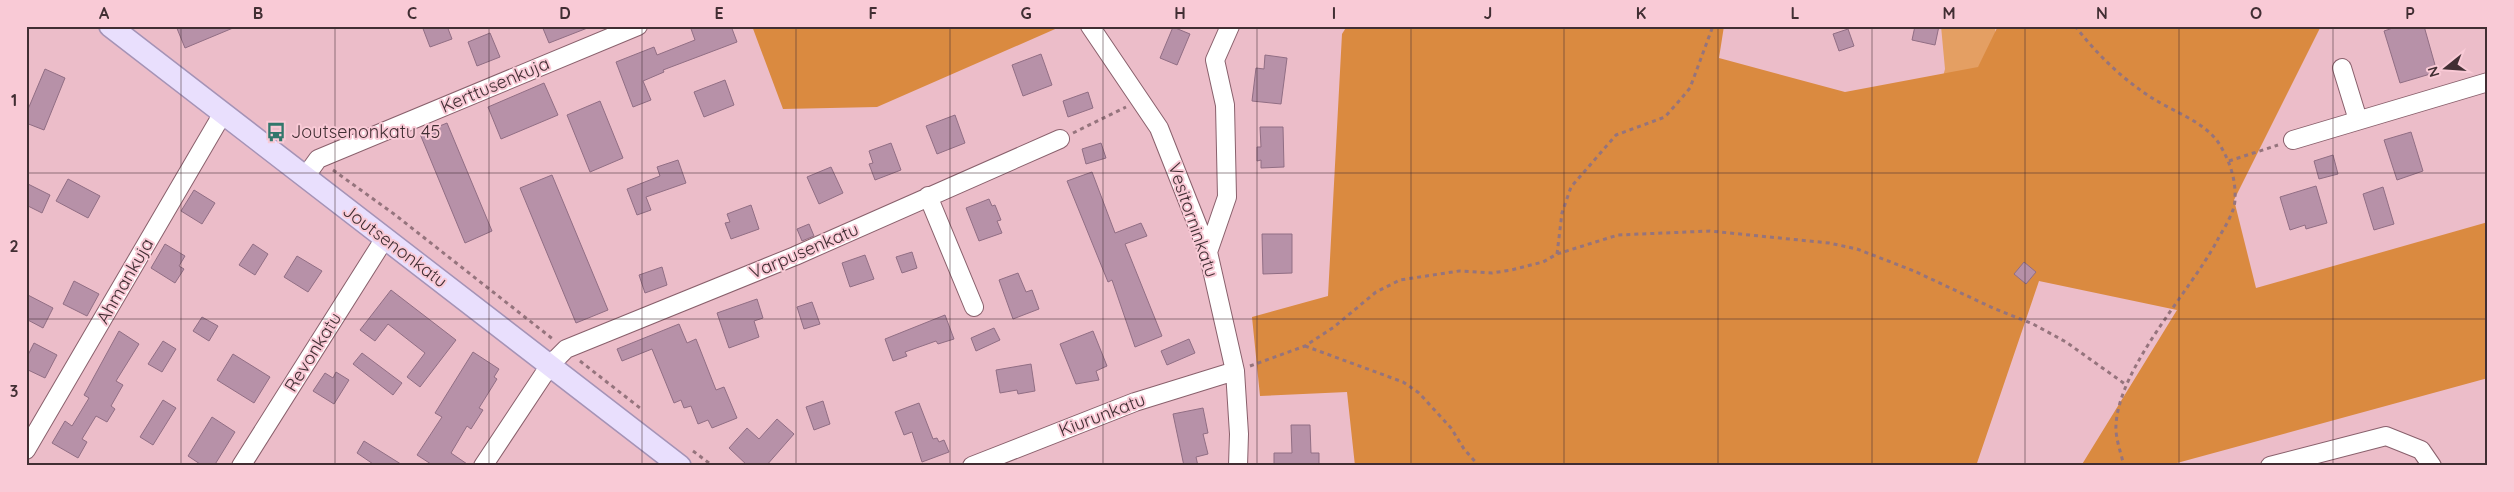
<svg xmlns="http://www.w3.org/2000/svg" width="2514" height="492" viewBox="0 0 2514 492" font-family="Quicksand,sans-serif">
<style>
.green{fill:#e49f63}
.forest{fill:#da8a40}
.building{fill:#b791a8;stroke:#916e84}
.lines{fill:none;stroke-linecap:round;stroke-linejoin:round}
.minor-casing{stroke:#89606c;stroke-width:20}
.major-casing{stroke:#a593b6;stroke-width:24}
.path{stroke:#95747d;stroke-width:3;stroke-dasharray:4 4;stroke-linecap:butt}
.minor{stroke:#fff;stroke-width:18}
.major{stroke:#e9dffd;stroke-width:21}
.grid{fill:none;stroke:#412e33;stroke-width:1;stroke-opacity:0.55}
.labels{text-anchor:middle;stroke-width:4;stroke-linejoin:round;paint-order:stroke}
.street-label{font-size:18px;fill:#412e33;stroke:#f9cad6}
.poi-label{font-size:18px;fill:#412e33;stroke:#f9cad6;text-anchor:start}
.neatline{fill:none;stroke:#412e33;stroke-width:2}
.grid-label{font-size:16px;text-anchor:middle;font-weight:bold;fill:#412e33}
</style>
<rect width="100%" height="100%" fill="#ecbdc9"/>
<path class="green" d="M1941,26h54l3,33 -58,29 5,-19z"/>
<path class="forest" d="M752,26h310l-185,81 -94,2z
M1347,26h377l-5,32 126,34 133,-25 20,-41h323l-87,174 22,88 232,-66v156l-322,88h-85l96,-156 -138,-29 -63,185h-621l-8,-74 -87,4 -8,-79 76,-21 14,-262z"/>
<path class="building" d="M176,26h56l1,2 -48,20z
M422,26h25l5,13 -22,8z
M542,26h48v1l-41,16z
M690,26h41l6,16 -74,28 1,2 -21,9 8,19 -18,7 -17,-45 38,-15 3,8 38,-15z
M1915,26h24l-4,19 -23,-5z
M2399,26h25l13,46 -37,11 -16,-52z
M1173,27l17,7 -13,31 -17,-7z
M1848,29l6,17 -15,5 -6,-17z
M490,33l10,24 -23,9 -9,-24z
M1041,54l11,31 -29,11 -11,-31z
M1265,55l22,3 -6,46 -29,-3 4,-33 8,1z
M45,69l20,9 -21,52 -18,-7v-9z
M725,80l9,25 -30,12 -10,-25z
M544,83l14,32 -57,24 -13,-32z
M1088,92l5,16 -25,9 -5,-16z
M600,101l23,57 -33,14 -23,-57z
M955,115l10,28 -28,11 -11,-28z
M447,123l45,108 -27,12 -45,-109z
M1260,127h23l1,40 -23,1v-8l-4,1v-14h4z
M2411,132l12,39 -26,9 -13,-40z
M891,143l10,27 -26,10 -6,-16 4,-1 -4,-12z
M1101,143l5,15 -20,6 -4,-15z
M2333,155l5,19 -19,5 -5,-18z
M678,160l8,23 -40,14 5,13 -14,5 -10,-26 33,-13 -3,-9z
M831,167l12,26 -24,11 -12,-27z
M1092,172l23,61 26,-10 6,13 -22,8 37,92 -27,11 -23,-67 -4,2 -41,-101z
M552,175l56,135 -32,13 -56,-135z
M68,179l32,17 -12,22 -32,-17z
M26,183l24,12 -8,18 -16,-8z
M2316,186l11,37 -21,6 -1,-4 -15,5 -10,-33z
M2383,187l11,37 -20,6 -11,-36z
M194,190l21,13 -13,21 -21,-13z
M989,199l3,7 3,-1 6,15 -4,1 5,12 -23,8 -13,-33z
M751,205l8,24 -28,10 -6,-16 5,-1 -3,-8z
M809,224l5,12 -12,5 -5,-12z
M1262,234h30v39l-29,1z
M165,244l20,12 -6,10 5,3 -9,14 -24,-15z
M253,244l15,10 -13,21 -16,-10z
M912,252l5,16 -15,5 -6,-16z
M865,255l9,24 -24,8 -8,-24z
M297,256l25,15 -14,21 -24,-15z
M2024,262l12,10 -10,12 -12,-10z
M662,267l5,18 -22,8 -6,-18z
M1018,273l8,19 6,-2 7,19 -26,10 -14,-39z
M74,281l25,13 -12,22 -24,-12z
M391,290l65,50 -36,47 -13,-10 18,-24 -37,-29 -13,17 -15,-11z
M26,294l27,14 -10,20 -17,-9z
M757,299l6,19 -9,3 5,16 -30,11 -12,-35z
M812,302l8,22 -16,5 -7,-22z
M945,315l9,24 -16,5 -2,-3 -31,11 2,4 -14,5 -8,-22z
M202,317l16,9 -9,15 -16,-10z
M679,324l8,19 9,-4 20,51 8,-3 13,31 -25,10 -4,-8 -10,4 -7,-18 -7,2 -3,-8 -7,3 -22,-54 -30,12 -5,-12z
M994,328l6,12 -24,11 -5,-13z
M119,331l20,13 -23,37 7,4 -12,21 4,3 -8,13 -11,-6 -14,23 5,3 -9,16 -26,-15 13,-22 7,5 17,-28 -5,-3z
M1093,331l14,35 -11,5 3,9 -23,4 -16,-40z
M1189,339l6,14 -28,12 -6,-14z
M163,341l13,8 -14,23 -14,-8z
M34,343l23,12 -12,23 -19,-9v-10z
M473,352l26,17 -5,8 3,2 -18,29 4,2 -12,19 -4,-3 -16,27 19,13h-36l-17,-11 25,-38 -7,-4z
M362,353l40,30 -9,12 -40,-31z
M233,354l37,23 -16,26 -37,-23z
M1031,364l4,27 -17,3 -1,-4 -17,3 -4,-23z
M336,372l13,8 -15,24 -21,-13 12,-18 8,5z
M163,400l13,8 -23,37 -13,-8z
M823,401l7,23 -16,6 -8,-23z
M919,403l14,36 4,-1 2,4 5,-2 5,12 -27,10 -10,-30 -8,3 -9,-23z
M1203,408l5,25 -5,1 5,20 -12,3 2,9h-14l-11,-52z
M212,417l23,15 -21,34h-11l-15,-10z
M777,419l17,15 -28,32h-18l-19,-18 18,-20 12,11z
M1291,425h19l1,28h8v13h-45v-13h18z
M364,441l40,25h-28l-19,-13z"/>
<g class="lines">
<defs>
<path id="minor" d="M1090,26l69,102 49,124 27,119 4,63 -1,32
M2342,68l16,52
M2293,140l195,-58
M305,177l13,-18 320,-133
M928,196l46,111
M1208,252l19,-55 -2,-92 -10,-45 15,-34
M26,450l197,-337
M241,466l144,-228
M483,466l67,-101 16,-16 229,-93 265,-117
M972,466l163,-64 100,-31
M2270,466l116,-30 35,14 11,16"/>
<path id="major" d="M110,26l570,440"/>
</defs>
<use href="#minor" class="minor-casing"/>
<use href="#major" class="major-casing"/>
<path class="path" d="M2075,26c21,27 45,51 74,70 22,15 53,24 69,46 11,17 18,36 17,57 0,14 -12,30 -18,42 -28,52 -98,126 -101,184 -1,12 5,28 8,41
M1073,133l53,-26
M2229,161l49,-16
M333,170l61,44 160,126
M1557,254l5,-41 9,-26 45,-52 49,-18 15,-17 10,-12 23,-62
M1305,346l98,36 16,11 32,35 13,21 15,17
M580,361l60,47
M1250,366l55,-20 29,-19 42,-35 24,-12 59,-9 33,2 19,-3 32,-8 14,-8 61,-19 92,-4 119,12 28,6 57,22 79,37 40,16 33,18 59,42
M693,451l20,15"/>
<use href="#minor" class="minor"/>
<use href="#major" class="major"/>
</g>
<path class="grid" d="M181,26v440M335,26v440M489,26v440M642,26v440M796,26v440M950,26v440M1103,26v440M1257,26v440M1411,26v440M1564,26v440M1718,26v440M1872,26v440M2025,26v440M2179,26v440M2333,26v440M26,173h2462M26,319h2462"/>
<defs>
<symbol id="bus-bare" viewBox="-9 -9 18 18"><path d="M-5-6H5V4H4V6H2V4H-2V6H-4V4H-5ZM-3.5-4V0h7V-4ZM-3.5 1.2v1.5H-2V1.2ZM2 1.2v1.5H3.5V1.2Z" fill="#32776b" stroke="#f9cad6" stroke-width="2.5" paint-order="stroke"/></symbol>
</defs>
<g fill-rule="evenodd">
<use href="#bus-bare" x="262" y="118" width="28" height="28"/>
</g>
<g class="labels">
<g class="street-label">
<text transform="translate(495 85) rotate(-23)" y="6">Kerttusenkuja</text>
<text transform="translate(1193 220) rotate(71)" y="6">Vesitorninkatu</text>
<text transform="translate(395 246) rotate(37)" y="6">Joutsenonkatu</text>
<text transform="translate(804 251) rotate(-23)" y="6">Varpusenkatu</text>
<text transform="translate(125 281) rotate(-60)" y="6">Ahmankuja</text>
<text transform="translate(313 352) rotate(-58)" y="6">Revonkatu</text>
<text transform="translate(1102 415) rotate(-21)" y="6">Kiurunkatu</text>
</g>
<g class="poi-label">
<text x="291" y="138">Joutsenonkatu 45</text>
</g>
</g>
<rect width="2514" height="492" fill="none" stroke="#f9cad6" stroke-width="55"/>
<g transform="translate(2446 68) rotate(253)" stroke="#f9cad6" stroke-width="4" paint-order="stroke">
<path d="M0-4L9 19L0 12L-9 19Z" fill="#412e33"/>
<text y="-8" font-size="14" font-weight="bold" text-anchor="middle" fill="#412e33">N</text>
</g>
<rect x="28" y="28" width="2458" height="436" class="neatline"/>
<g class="grid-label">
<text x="104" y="19">A</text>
<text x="258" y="19">B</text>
<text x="412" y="19">C</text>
<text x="565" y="19">D</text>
<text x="719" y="19">E</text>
<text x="873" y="19">F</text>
<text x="1026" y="19">G</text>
<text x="1180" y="19">H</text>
<text x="1334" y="19">I</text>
<text x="1488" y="19">J</text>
<text x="1641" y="19">K</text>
<text x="1795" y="19">L</text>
<text x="1949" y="19">M</text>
<text x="2102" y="19">N</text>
<text x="2256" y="19">O</text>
<text x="2410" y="19">P</text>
<text x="14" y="106">1</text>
<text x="14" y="252">2</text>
<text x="14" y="397">3</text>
</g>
</svg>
